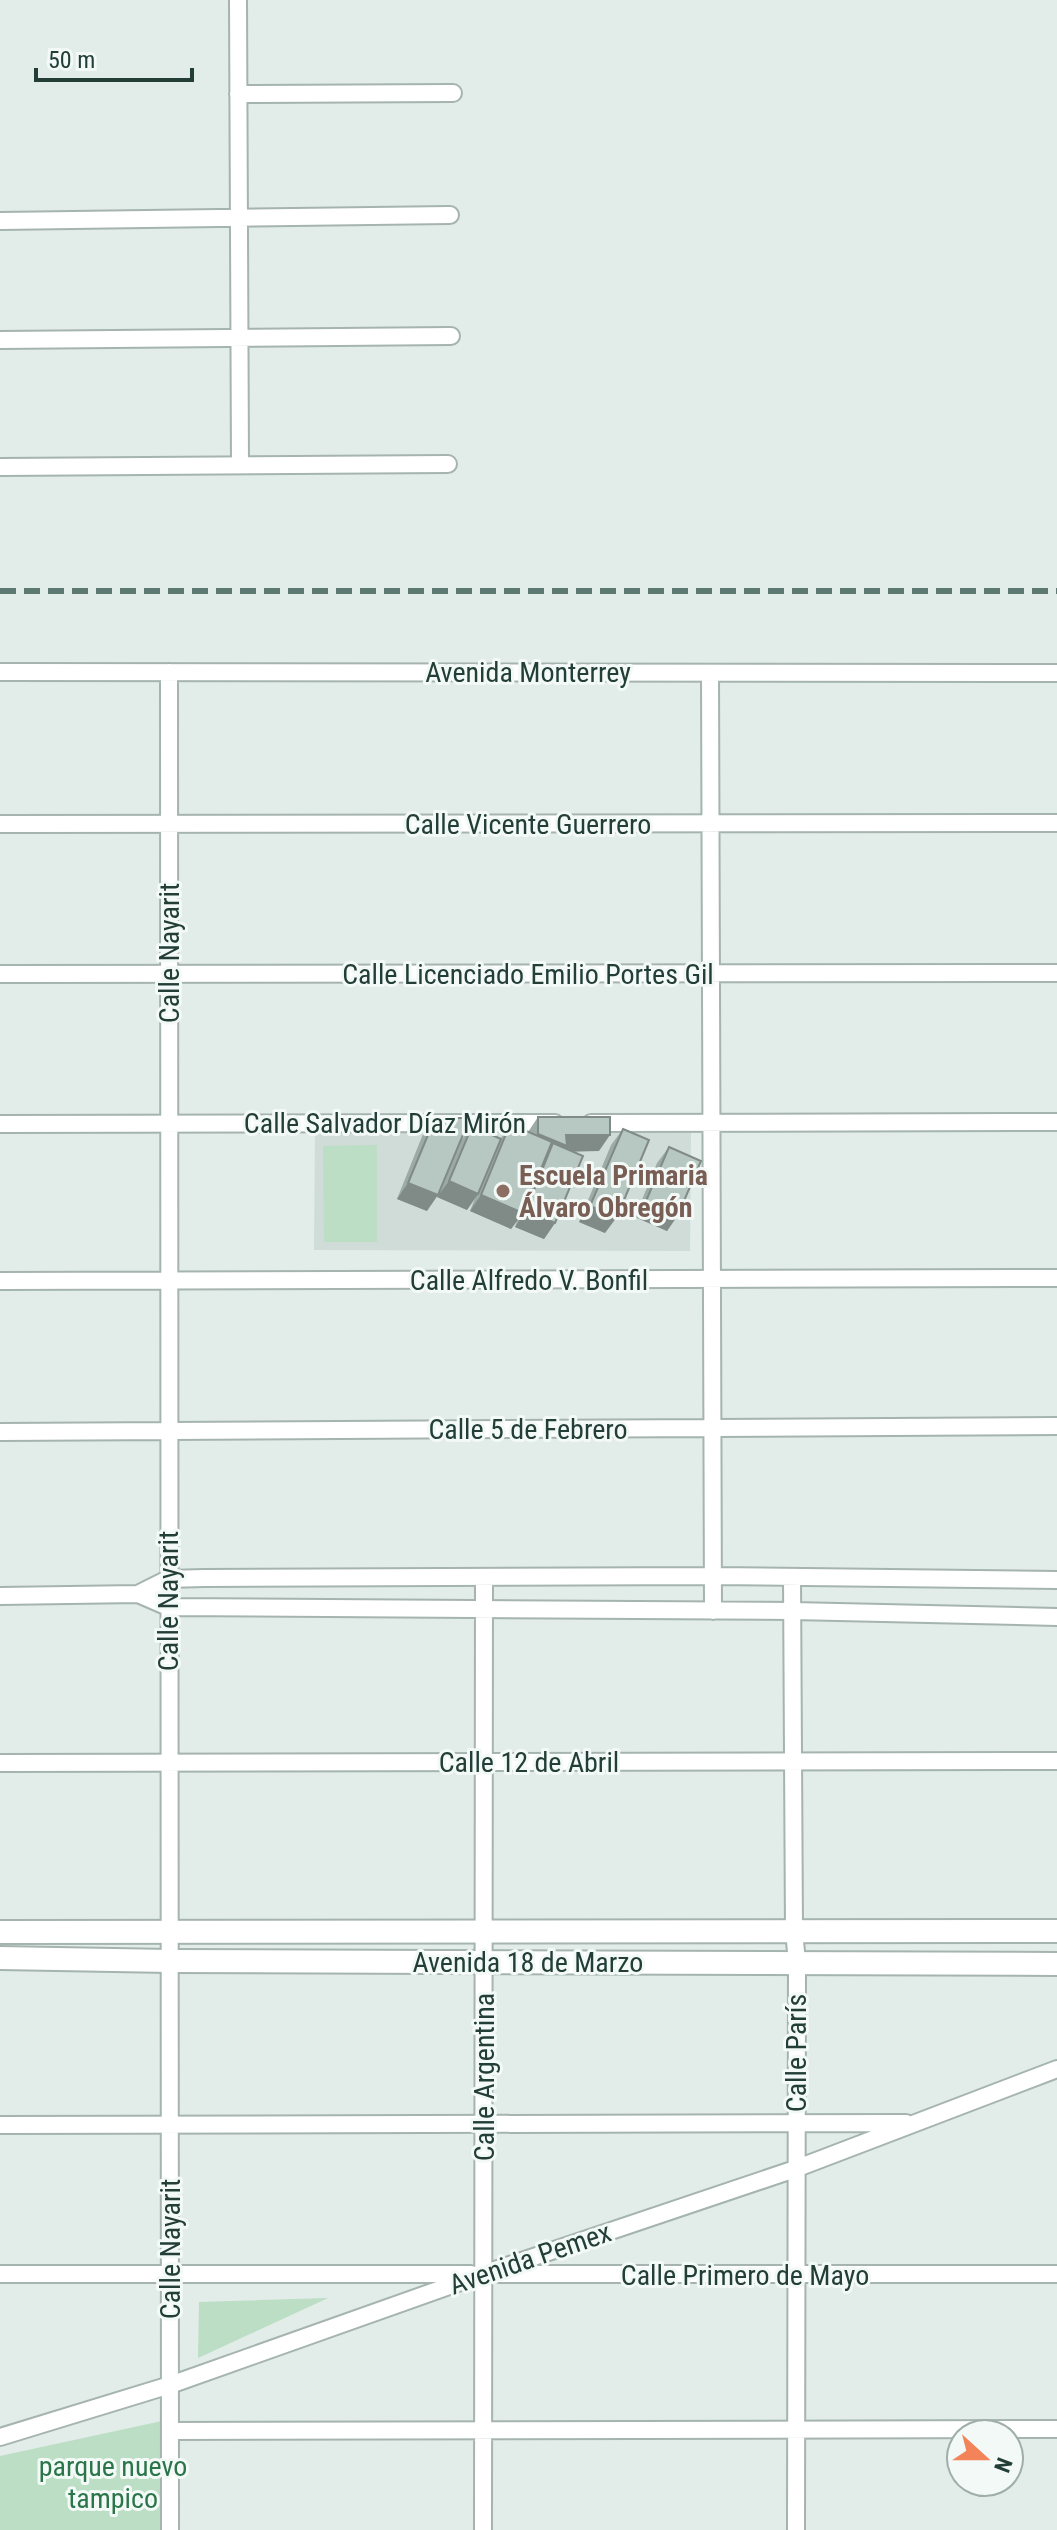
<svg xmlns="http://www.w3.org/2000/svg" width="1057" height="2530" viewBox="0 0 1057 2530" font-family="'Roboto Condensed',sans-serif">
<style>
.built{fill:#d0dcd7}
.green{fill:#bbdec5}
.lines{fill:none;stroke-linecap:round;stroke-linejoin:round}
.minor-casing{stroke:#a5b4af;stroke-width:20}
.tertiary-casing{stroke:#a5b4af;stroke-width:26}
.minor{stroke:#fff;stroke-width:16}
.tertiary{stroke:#fff;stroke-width:22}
.rail{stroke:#5c7972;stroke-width:6;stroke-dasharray:16 8;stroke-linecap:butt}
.wall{fill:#9daba6}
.shaded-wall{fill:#808b87}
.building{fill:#b7c7c1;stroke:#808b87;stroke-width:2}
.education-dot{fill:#8d6e63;stroke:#f3f9f6;stroke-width:3}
.labels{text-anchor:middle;stroke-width:6;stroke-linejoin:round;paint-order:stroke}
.street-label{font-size:28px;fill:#223e37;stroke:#f3f9f6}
.education-label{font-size:28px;font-weight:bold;fill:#785e54;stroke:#f3f9f6;text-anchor:start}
.park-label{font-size:28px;fill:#2b754a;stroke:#f3f9f6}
</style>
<rect width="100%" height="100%" fill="#e2ece8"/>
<path class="built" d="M315,1131l376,2 -1,118 -376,-1z"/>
<path class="green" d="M377,1145v97h-53l-1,-96z
M328,2298l-130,60 1,-56z
M162,2421l1,109h-163v-74z"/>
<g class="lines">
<defs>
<path id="minor" d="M238,0l2,465
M238,94l215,-1
M0,221l450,-6
M0,340l451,-4
M0,467l448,-3
M0,672l1057,1
M169,672l1,1858
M710,673l3,938
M0,824l1057,-1
M0,974l1057,-1
M591,1123l466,-1
M0,1124l555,-1
M0,1281l1057,-3
M0,1432l1057,-6
M792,1577l2,354 3,31 -1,568
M138,1594l30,13 625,4 264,6
M0,1596l138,-2 30,-15 36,-1 509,-2 344,4
M0,1763l1057,-2
M0,2125l906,-2
M0,2274h471
M499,2274h558
M170,2431l887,-2
M0,2437l170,-52 313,-111 312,-105 262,-100
M483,2530l1,-953"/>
<path id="tertiary" d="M0,1932l1057,-1
M0,1958l170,3 887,3"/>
</defs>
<use href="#minor" class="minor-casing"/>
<use href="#tertiary" class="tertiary-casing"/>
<use href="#minor" class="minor"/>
<use href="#tertiary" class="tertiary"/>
<path class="rail" d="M0,591h1057"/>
</g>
<path class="wall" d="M538,1117l61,34h-26l-18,72 -11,16 -29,-12 2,-6 -6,8 -41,-18 5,-13 -8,12 -30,-13 23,-55 12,-16 29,12 9,-14 18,8z
M435,1118l-8,93 -30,-12 26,-65z
M623,1129l-18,104 -26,-11 32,-77z
M669,1147l9,68 -11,16 -32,-14 22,-54z"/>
<path class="shaded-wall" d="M538,1134l28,1h44l-11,16 -37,1 -9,-9 -9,14 -17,-7z
M449,1181l29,13 -11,16 -30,-13z
M408,1183l30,12 -11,16 -30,-12z
M481,1195l42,18 -12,16 -41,-18z
M646,1201l32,14 -11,16 -32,-14z
M590,1206l27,11 -12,16 -26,-11z
M526,1210l29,13 -11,16 -29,-12z"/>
<path class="building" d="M538,1117h72v18h-44l1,11 -29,-12z
M435,1118h35l-32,77 -30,-12z
M510,1124l42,18 -29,71 -42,-18z
M472,1126l29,13 -23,55 -29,-13z
M623,1129l26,11 -32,77 -27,-11z
M553,1143l30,13 -28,67 -29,-13z
M669,1147l32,14 -23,54 -32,-14z"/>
<circle class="education-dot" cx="503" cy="1191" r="8"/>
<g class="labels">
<g class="street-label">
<text x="528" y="682">Avenida Monterrey</text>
<text x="528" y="834">Calle Vicente Guerrero</text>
<text transform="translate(169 953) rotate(-90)" y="10">Calle Nayarit</text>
<text x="528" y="984">Calle Licenciado Emilio Portes Gil</text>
<text x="385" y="1133">Calle Salvador Díaz Mirón</text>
<text x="529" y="1290">Calle Alfredo V. Bonfil</text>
<text x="528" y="1439">Calle 5 de Febrero</text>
<text transform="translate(168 1601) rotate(-90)" y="10">Calle Nayarit</text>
<text x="529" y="1772">Calle 12 de Abril</text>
<text x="528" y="1972">Avenida 18 de Marzo</text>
<text transform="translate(796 2053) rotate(-90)" y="10">Calle París</text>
<text transform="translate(484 2077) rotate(-90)" y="10">Calle Argentina</text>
<text transform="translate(170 2249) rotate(-90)" y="10">Calle Nayarit</text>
<text transform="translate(530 2258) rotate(-19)" y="10">Avenida Pemex</text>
<text x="745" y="2285">Calle Primero de Mayo</text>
</g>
<g class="education-label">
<text x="519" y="1185">Escuela Primaria<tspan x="519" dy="32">Álvaro Obregón</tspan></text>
</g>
<g class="park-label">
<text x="113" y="2476">parque nuevo<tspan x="113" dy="32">tampico</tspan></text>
</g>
</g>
<g transform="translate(985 2458) rotate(111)"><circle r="38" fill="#f3f9f6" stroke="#9faeaa" stroke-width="2"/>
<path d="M0-6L14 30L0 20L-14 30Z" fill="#f38359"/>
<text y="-12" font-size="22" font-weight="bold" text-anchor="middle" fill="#223e37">N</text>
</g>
<path d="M36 68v12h156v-12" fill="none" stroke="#223e37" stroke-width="4"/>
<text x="48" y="68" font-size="24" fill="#223e37" stroke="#f3f9f6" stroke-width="6" paint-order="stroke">50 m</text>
</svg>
